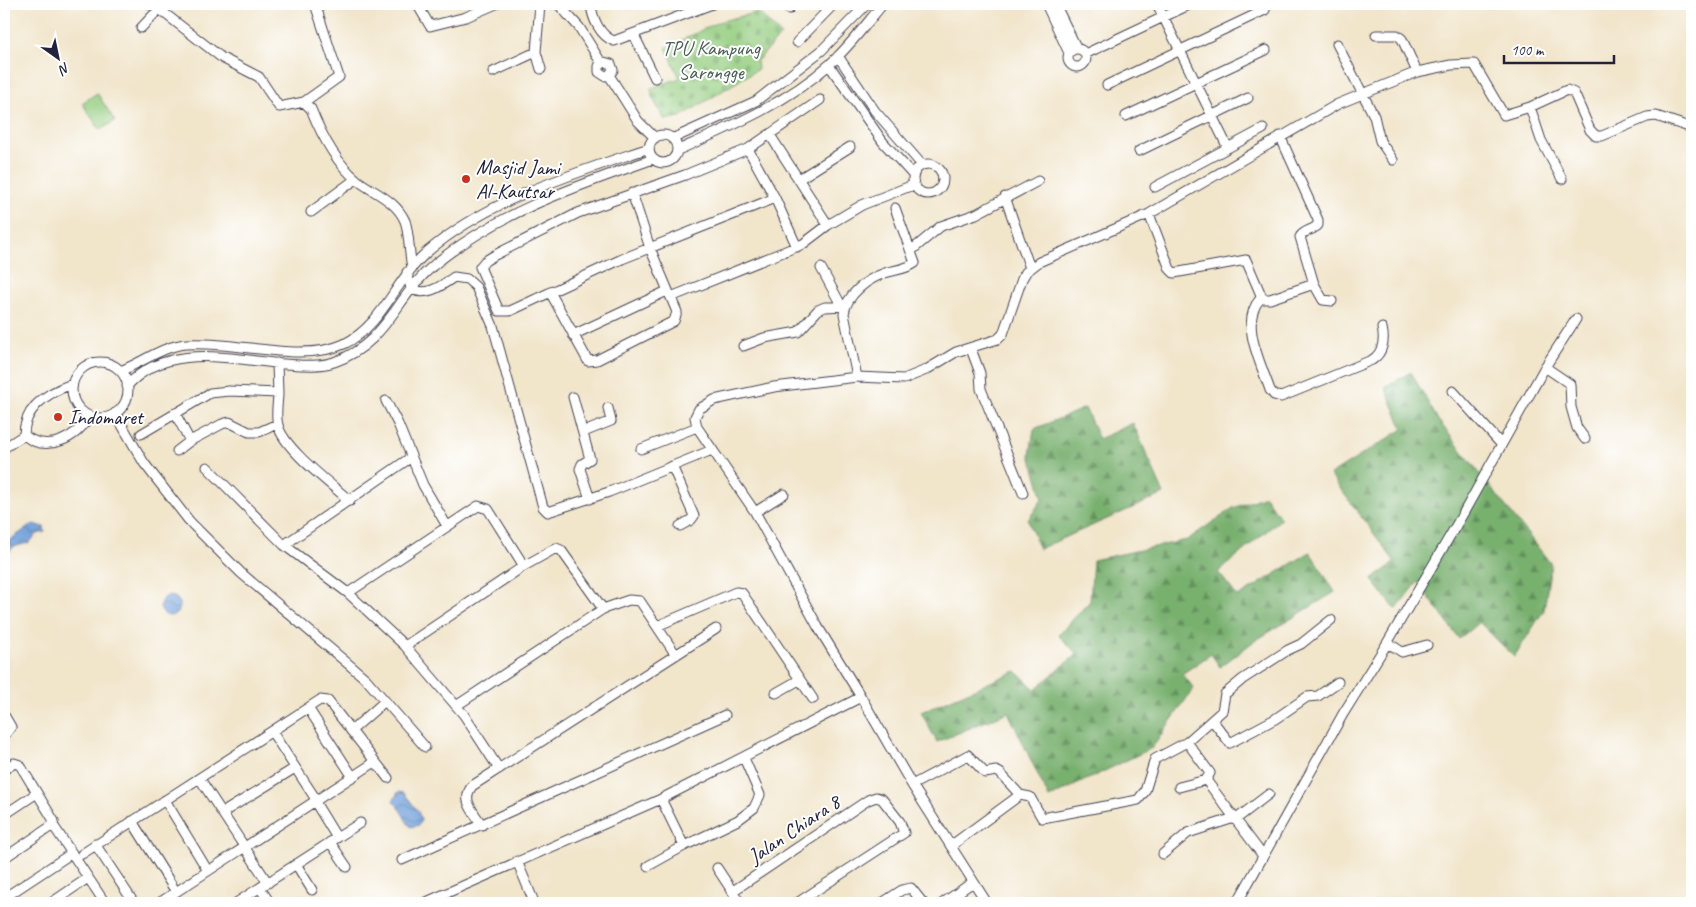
<svg xmlns="http://www.w3.org/2000/svg" width="1696" height="907" viewBox="0 0 1696 907" font-family="Caveat,sans-serif">
<style>
.forest{fill:url(#forest-firs);stroke:#4d6954}
.cemetery{fill:url(#cemetery-stones);stroke:#5c785e}
.pitch{fill:#95cd80;stroke:#5c785e}
.water{fill:url(#water-waves);stroke:#48608a}
.lines{fill:none;stroke-linecap:round;stroke-linejoin:round}
.minor-casing{stroke:#413f50;stroke-width:11}
.minor{stroke:#fff;stroke-width:9}
.poi-dot{fill:#c8321e;stroke:#fff;stroke-width:2}
.labels{text-anchor:middle;stroke-width:4;stroke-linejoin:round;paint-order:stroke}
.park-label{font-size:21px;fill:#4a5e53;stroke:#fff}
.poi-label{font-size:21px;fill:#22223b;stroke:#fff;text-anchor:start}
.street-label{font-size:21px;fill:#22223b;stroke:#fff}
</style>
<defs>
<pattern id="forest-firs" width="22" height="20" patternUnits="userSpaceOnUse" patternTransform="scale(1.25)"><rect width="22" height="20" fill="#78b06e"/><path d="M5 1l3.5 6h-7zM16 11l3.5 6h-7z" fill="#628f5c"/></pattern>
<pattern id="cemetery-stones" width="16" height="16" patternUnits="userSpaceOnUse" patternTransform="scale(1.25)"><rect width="16" height="16" fill="#95cd80"/><path d="M2 7V4a2 2 0 0 1 4 0v3zM10 15v-3a2 2 0 0 1 4 0v3z" fill="#80b070"/></pattern>
<pattern id="water-waves" width="16" height="10" patternUnits="userSpaceOnUse" patternTransform="scale(1.25)"><rect width="16" height="10" fill="#6f9fd9"/><path d="M0 5q4-4 8 0t8 0" fill="none" stroke="#5b81b1"/></pattern>
</defs>
<rect width="100%" height="100%" fill="#fff"/>
<filter id="ink" filterUnits="userSpaceOnUse"><feTurbulence type="fractalNoise" baseFrequency=".02" numOctaves="2"/><feDisplacementMap in="SourceGraphic" scale="10" xChannelSelector="R" yChannelSelector="G"/><feConvolveMatrix kernelMatrix="1 2 1 2 8 2 1 2 1" color-interpolation-filters="sRGB"/></filter>
<filter id="wash" filterUnits="userSpaceOnUse"><feTurbulence type="fractalNoise" baseFrequency=".0096" numOctaves="4" result="noise"/><feDisplacementMap in="SourceGraphic" scale="20" xChannelSelector="R" yChannelSelector="G"/><feGaussianBlur stdDeviation="1.12" result="paint"/><feColorMatrix in="noise" values="0 0 0 0 0 0 0 0 0 0 0 0 0 0 0 0 0 1.4 0 .05"/><feComposite in="paint" operator="in"/></filter>
<g filter="url(#wash)">
<rect width="100%" height="100%" fill="#f1e5ca"/>
<path class="forest" d="M1411,372l27,48 113,144 -7,46 -30,47 -35,-35 -20,17 -41,-57 -22,28 -24,-30 23,-18 -65,-87 73,-46 -18,-42z
M1085,408l14,31 34,-16 31,71 -125,55 -11,-29 15,-22 -13,-43 4,-26z
M1265,496l16,23 -63,53 20,25 72,-45 25,40 -82,50 -33,25 -9,-13 -29,20 12,14 -42,60 -103,50 -41,-86 -71,30 -16,-30 95,-41 19,18 42,-35 -19,-19 32,-34 3,-41 94,-20 46,-32z"/>
<path class="cemetery" d="M758,12l23,23 -24,26 1,8 -78,48 -15,3 -13,-23 -1,-9 29,-10 -14,-30 52,-26z"/>
<path class="pitch" d="M97,93l18,28 -15,9 -18,-27z"/>
<path class="water" d="M33,524l11,3 1,5 -8,2 -8,9 -16,4 -4,6 -5,3v-12z
M160 606a10 10 0 1 1 20 0a10 10 0 1 1-20 0Z
M398,792l6,1 14,18 3,9 -2,5 -8,2c-8,-9 -9,-18 -18,-26z"/>
</g>
<g filter="url(#ink)">
<g class="lines">
<defs>
<path id="minor" d="M150,4l9,5
M417,4l13,22 36,-9 30,-13
M540,4l-4,48 5,17
M558,4l21,23 23,37
M591,4c1,14 9,32 23,37l98,-37
M784,4l5,5
M1046,4l23,49
M1055,4l22,45
M1157,4l71,144
M141,28l18,-19 63,49 37,19 20,30 25,-5 7,7c10,25 25,54 46,71 17,13 39,20 48,41 4,10 4,33 7,46
M634,35l21,43
M1376,35h21l5,4 15,33
M797,42l37,-38
M1337,44l37,72 6,25 13,19
M1068 58a9 9 0 1 1 18 0a9 9 0 1 1-18 0Z
M1085,54l106,-50
M838,56l37,55 47,54
M829,65l54,77 30,33
M493,72l43,-20
M609,75l4,-5 -2,-6 -7,-2 -5,4v6l6,4 4,-1 29,46 17,17
M1107,85l158,-75
M304,102l35,-25 -24,-73
M1530,107l11,33 21,39
M1126,116l140,-66
M649 149a14 14 0 1 1 28 0a14 14 0 1 1-28 0Z
M770,135l58,90
M1280,136l38,84v5c-6,6 -14,5 -18,12l14,47
M674,138l82,-37 65,-50 46,-47
M748,149l27,49 22,49
M678,150c52,-23 109,-47 152,-86 20,-18 36,-40 53,-60
M1139,151l109,-53
M913 179a15 15 0 1 1 30 0a15 15 0 1 1-30 0Z
M799,179l51,-32
M1155,187l108,-58
M1005,197l25,71
M775,198l-153,61 -112,52h-11l-19,-44 5,-6 10,-6 83,-42 107,-38 63,-26 72,-49
M311,212l45,-33
M1149,214l21,55 4,4 72,-13 15,35 -1,4
M912,250l29,-24 35,-12 62,-33
M821,268l20,37
M407,272l4,17c16,8 30,-3 43,-12l13,2 9,8 17,39 50,181 5,5 61,-20 103,-42
M550,292l38,69 9,-1 77,-39 3,-9 -27,-64 -18,-55
M671,297l132,-53 25,-19 34,-20 51,-20
M1332,301l-9,-1 -9,-16 -44,15h-10c-21,24 1,64 10,91l4,5 7,2 91,-37c11,-7 13,-20 10,-32
M573,335l94,-44
M743,346l21,-8 34,-6 20,-22 7,-3 20,-1
M971,349l9,24 1,16 42,104
M72 390a28 28 0 1 1 56 0a28 28 0 1 1-56 0Z
M277,363l1,30
M1545,367l25,17 1,23 6,21 8,11
M120,371c22,-8 42,-25 66,-27 49,-4 114,20 158,0 39,-19 51,-64 83,-92 62,-53 146,-78 222,-104
M857,377l-13,-63c2,-19 23,-35 41,-41 10,-3 22,-4 30,-10l-20,-55
M127,386c40,-45 106,-26 158,-22 16,1 33,3 49,-2 54,-19 61,-65 101,-98 64,-52 142,-78 218,-105
M1453,391l48,53
M573,397l17,62 -8,5 -2,5 10,30
M386,401l12,23 25,61 24,41
M115,413l29,50 46,59 51,51 125,106 59,68
M175,413l15,28 32,-17 7,-2 20,10h10l18,-8
M584,432l27,-11 -3,-13
M141,434l69,-41 19,-2 49,2c0,10 -3,22 0,32 5,23 53,59 72,76
M24,435c23,19 53,3 65,-19
M24,435c0,-28 25,-43 48,-51
M4,448l20,-13
M641,449l56,-22
M177,451l13,-10
M672,466l22,50 -3,4 -11,6
M207,467l77,78 64,48 57,53 59,69 35,54
M755,512l29,-18
M284,545l126,-87
M348,593l130,-87 10,3 36,57
M657,626l79,-34 6,1 71,106
M1386,645l7,1 9,6 25,-7
M405,646l119,-80 32,-18 5,2 42,59
M776,693l23,-13
M861,697l-43,-70 -63,-115 -58,-85 -2,-10 4,-8 15,-9 60,-13 83,-10 47,2 22,-9 30,-18 42,-13 5,-5 19,-55 4,-7 13,-10 110,-48 189,-110 79,-32 34,-7 23,-1 30,51 26,-8 37,-17 7,3 16,37 6,6h6l45,-19 9,-1 33,11
M456,706l147,-97 26,-9 11,1 36,54
M308,708l45,69
M4,715l7,12 -7,9
M1212,720l18,23 45,-24 32,-22 11,-1 20,-14
M351,731l34,-30
M272,732l45,69
M1187,742l23,31 -4,7 57,76
M4,770l10,-7 6,2 34,56 -1,4 52,78
M200,779l68,104
M912,785l56,-30 17,18 11,-2 4,2 20,22
M1179,787l27,-7
M661,799l23,47
M165,800l43,71
M315,802l22,36
M222,813l73,-45
M4,815l33,-22
M1235,820l34,-26
M132,821l44,71
M482,825c-9,-14 -21,-25 -10,-39l244,-157
M330,842l17,25
M95,844l39,59
M952,845l68,-50 10,2 12,21 96,-18 7,-9 10,-32 32,-17 35,-31 3,-17 18,-15 45,-29 13,-6 30,-24
M82,854l238,-154 8,1 60,77
M1163,854l25,-21 46,-15
M4,858l49,-33
M402,860l323,-145
M517,861l17,41
M296,864l16,26
M648,866l36,-20 54,-26 16,-12 6,-13 -16,-37
M717,868l23,35
M260,888l10,15
M733,891l135,-91 8,-3 6,2 18,23 4,11 -107,70
M4,898l68,-45
M51,903l37,-25
M159,903l216,-141
M236,903l124,-80
M424,903l237,-104 200,-102 51,88 75,118
M882,903l20,-13 9,-2 12,15
M943,903l30,-21
M1237,903l106,-189 43,-69 78,-133 81,-145 31,-48"/>
</defs>
<use href="#minor" class="minor-casing"/>
<use href="#minor" class="minor"/>
</g>
</g>
<g class="poi-dot">
<circle cx="466" cy="179" r="5"/>
<circle cx="58" cy="417" r="5"/>
</g>
<g class="labels">
<g class="park-label">
<text x="711" y="55">TPU Kampung<tspan x="711" dy="24">Sarongge</tspan></text>
</g>
<g class="poi-label">
<text x="476" y="174">Masjid Jami<tspan x="476" dy="24">Al-Kautsar</tspan></text>
<text x="68" y="424">Indomaret</text>
</g>
<g class="street-label">
<text transform="translate(794 829) rotate(-34)" y="7">Jalan Chiara 8</text>
</g>
</g>
<rect width="1696" height="907" fill="none" stroke="#fff" stroke-width="20"/>
<g transform="translate(58 58) rotate(147)" stroke="#ffffff" stroke-width="4" paint-order="stroke">
<path d="M0-4L9 19L0 12L-9 19Z" fill="#22223b"/>
<text y="-8" font-size="14" font-weight="bold" text-anchor="middle" fill="#22223b">N</text>
</g>
<path d="M1504 55v8h110v-8" fill="none" stroke="#22223b" stroke-width="2.5"/>
<text x="1511" y="55" font-size="15" fill="#22223b" stroke="#ffffff" stroke-width="4" paint-order="stroke">100 m</text>
</svg>
